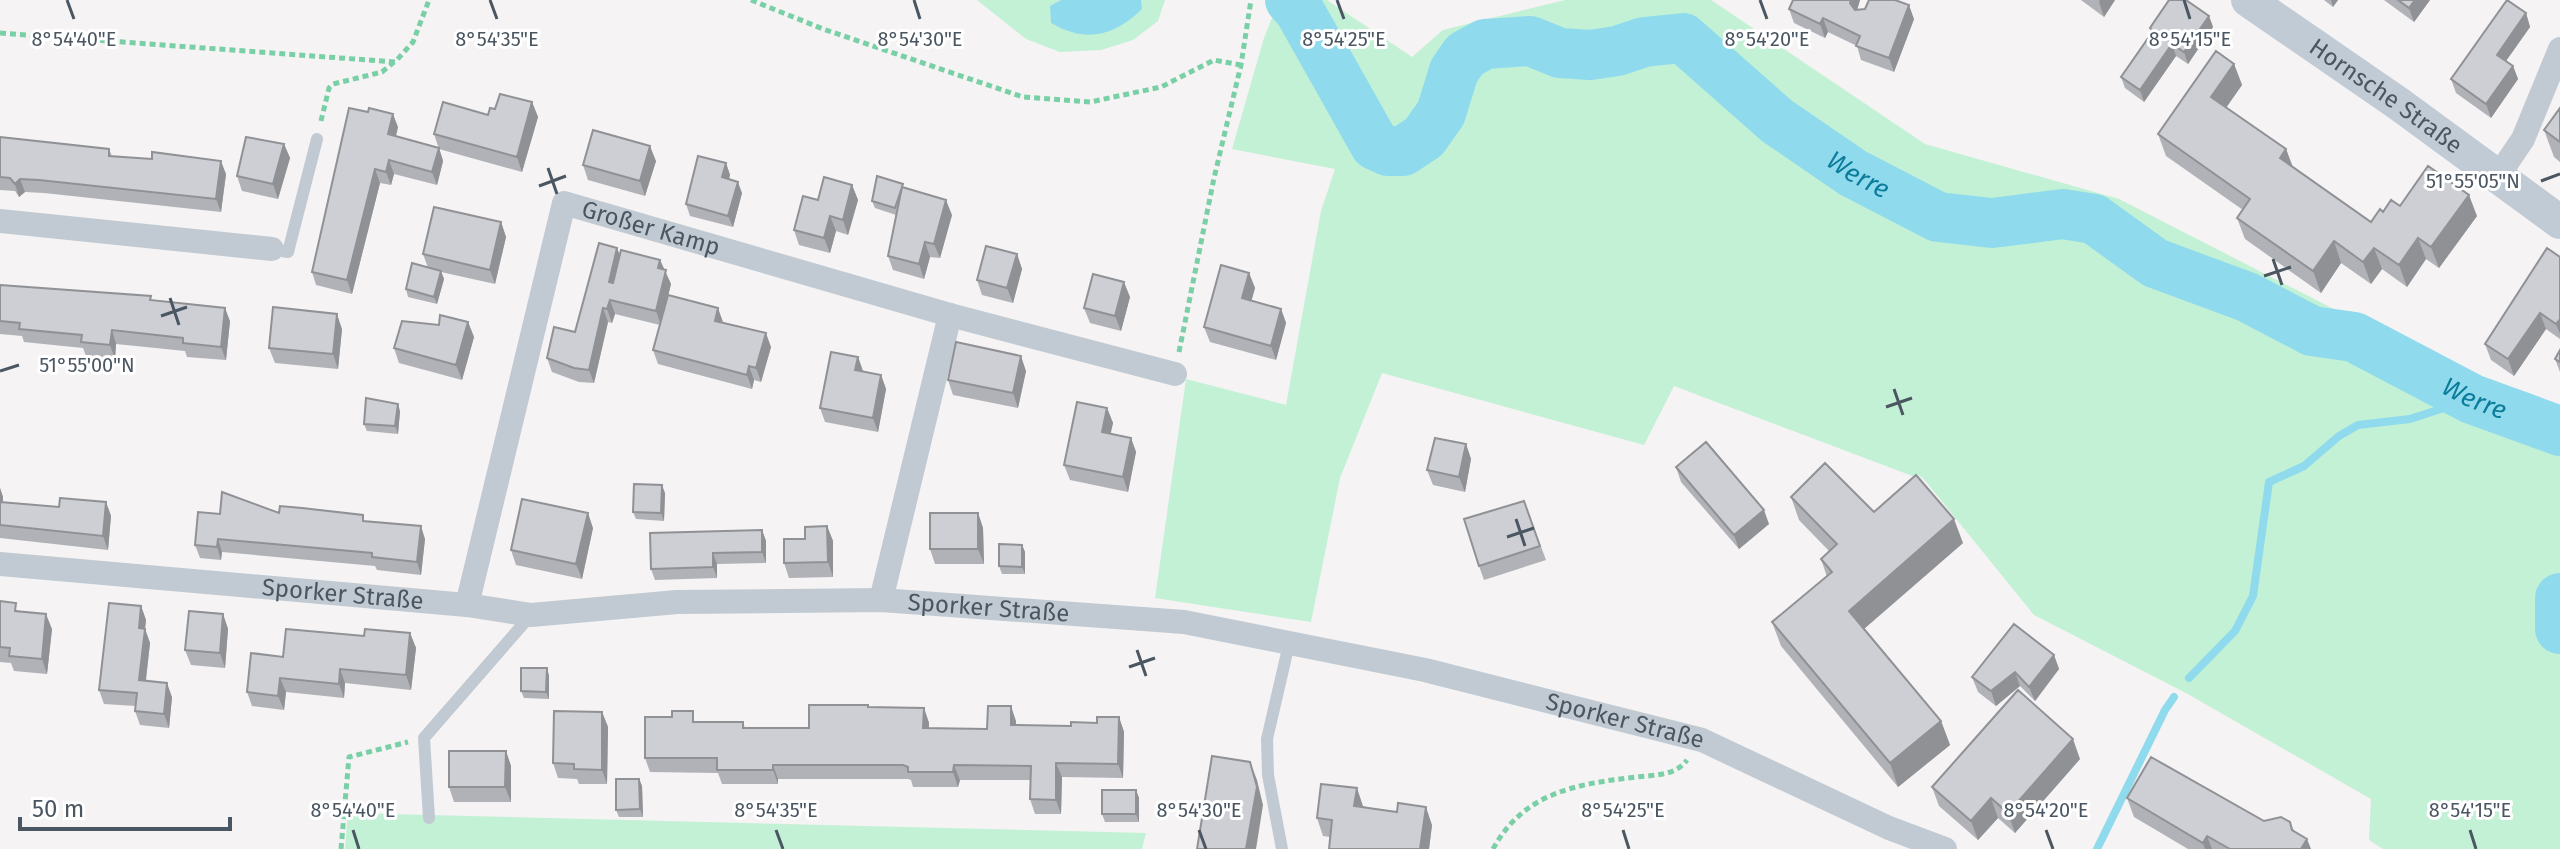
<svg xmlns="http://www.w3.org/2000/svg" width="2560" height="849" viewBox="0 0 2560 849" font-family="'Fira Sans',sans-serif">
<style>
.green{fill:#c3f1d5}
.water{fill:#90daee}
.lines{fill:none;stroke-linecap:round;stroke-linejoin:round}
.stream{stroke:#90daee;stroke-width:8}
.river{stroke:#90daee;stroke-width:50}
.path{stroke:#7ad0a6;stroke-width:5;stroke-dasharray:6 4;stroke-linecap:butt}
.lane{stroke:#c1cad2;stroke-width:12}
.street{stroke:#c1cad2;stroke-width:24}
.secondary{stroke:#c1cbd6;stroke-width:34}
.wall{fill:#b0b2b7}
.shaded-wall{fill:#909195}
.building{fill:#cdcfd5;stroke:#909195;stroke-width:2}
.ticks{fill:none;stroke:#4a5661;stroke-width:3}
.labels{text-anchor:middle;stroke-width:6;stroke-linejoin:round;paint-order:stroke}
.street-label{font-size:24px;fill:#4a5661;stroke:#fff}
.water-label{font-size:26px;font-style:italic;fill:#0c7c9b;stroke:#fff}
.ticks-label{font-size:20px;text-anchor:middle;fill:#4a5661;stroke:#fff;stroke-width:6;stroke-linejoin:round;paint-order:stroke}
</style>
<rect width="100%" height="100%" fill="#f5f3f3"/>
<path class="green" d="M977,0h84l-11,6 91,3v-9h24l-7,21 -25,19 -32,10 -41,2 -34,-13z
M1279,0h48l85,57 31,-27 122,-30h146l214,144 194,55 357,183 -18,30 23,-28 79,37v428h-177l-14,-9 2,-41 -185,-106 -152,-78 -111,-137 -8,-5 8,7 -249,-94 -30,59 -262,-72 -42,105 -29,144 -156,-24 31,-219 100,26 35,-194 14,-42 -103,-20 32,-111z
M348,813l798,20 -4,16h-797z"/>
<path class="water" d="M1061,0h80l1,9c-29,28 -56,34 -91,14l-1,-17z"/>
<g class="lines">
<path class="stream" d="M2189,678l46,-47 18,-35 16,-114 35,-16 35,-30 19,-11 52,-6 62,-20
M2097,849l68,-139 9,-13"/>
<g class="river">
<path id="s1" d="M1290,0l9,10 76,135 13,6h15l21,-14 17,-24 13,-42 11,-16 20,-11 45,-3 30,12 30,2 27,-4 27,-9 39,-4 94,83 76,52 85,44 54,6 71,-9 31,5 61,44 92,34 65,34 42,6 118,62 88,32"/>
<path d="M2560,598v31"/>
</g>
<path class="path" d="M751,0l72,29 200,68 67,5 71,-15 53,-27 27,5
M0,33l395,29 18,-20 16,-42
M321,121l8,-33 4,-4 49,-12 12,-10
M1179,352l35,-174 27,-113 10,-65
M341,849l8,-92 59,-15
M1493,849c31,-57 84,-65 143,-72 19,-2 39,-1 51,-17"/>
<path class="lane" d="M272,249l16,3 29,-113
M429,818l-5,-80 107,-123
M1282,849l-14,-74 -1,-36 22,-95"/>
<g class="street">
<path d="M2498,176l25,-37 37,-90"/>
<path d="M0,221l272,28"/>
<path id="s2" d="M0,564l467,41 64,10 146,-13 204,-2 303,22 241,48 277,70 187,88 56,21"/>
<path d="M881,600l69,-285"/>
<path id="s3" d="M467,605l97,-402 386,112 225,59"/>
</g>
<path class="secondary" id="s4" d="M2248,0l151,104 161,118"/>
</g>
<path class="wall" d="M1860,0l-3,10 57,9 -20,53 -33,-12 -4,-14 -29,-14 -3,6 -31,-15 -5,-14z
M2081,0h34l-11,17z
M2324,0h14l-5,7z
M2384,0h46l-16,22z
M2526,13l4,14 -24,34 7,5 5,13 -27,39 -35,-25 -5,-14z
M2209,16l4,11 -25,37 -12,-8 -32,46 -19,-14 -4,-11 30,-44 -1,-5z
M2234,64l8,21 -16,22 60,42 7,18 78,55 12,-10 17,-6 77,10 -38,52 -13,-9 -19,28 -25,-18 -11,15 -30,-21 -20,30 -76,-54 -8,-21 6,-8 -77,-54 -8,-22z
M532,102l6,15 -16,55 -83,-23 -5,-15 54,-19 7,-6z
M2560,108v54l-6,-5 -10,-27z
M398,127l-2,9 43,12 4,13 -6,24 -43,-11 -3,11 -11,-2 -28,111 -36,-9 -4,-13z
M0,137l109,12 3,7 114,18 -5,38 -177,-19 -19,-1 -6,5 -4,-6 -15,-1z
M284,144l6,14 -12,41 -36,-8 -5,-15z
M656,161l-11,35 -57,-16 -5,-15z
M726,163l4,12 -1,4 13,14 -9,34 -43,-11 -4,-12z
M852,185l6,15 -10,35 -12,-4 -6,22 -31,-8 -5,-15 24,-30z
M904,188l48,27 -12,43 -10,-1 -6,22 -31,-9 -5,-14 8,-41 -21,-7 -3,-7z
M501,222l5,15 -11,47 -54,-12 3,7 -7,25 -29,-7 -2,-8 22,-21 -5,-14z
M617,248l3,7 40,5 11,24 -4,16 56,23 48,24 -10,35 -7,-2 -2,9 -94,-25 -5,-14 7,-25 -45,-11 -3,9 -4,-1 -14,61 -15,-1 -27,-10 -5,-14 28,-26z
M1017,254l5,15 -9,34 -31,-8 -5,-15z
M2560,257v82l-14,-10 -32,47 -23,-16 -6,-16z
M1249,273l6,15 -4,13 30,8 5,14 -10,37 -66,-18 -6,-15z
M0,285l152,16 78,20 -4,39 -39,-3 -2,-6 -69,-7 -1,15 -29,-3 -3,-8 -59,-6 -2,-6 -22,-2z
M1130,297l-9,34 -31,-8 -6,-15z
M468,322l6,15 -12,43 -63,-17 -5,-15 45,-23z
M342,329l-4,40 -63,-6 -6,-15z
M2560,350v22l-5,-13z
M858,357l5,15 18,3 5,14 -8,43 -53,-10 -5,-14z
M1026,371l-8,37 -65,-13 -5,-15z
M1107,408l6,15 -3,10 21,5 5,14 -8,40 -58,-12 -6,-15z
M400,411l-2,23 -31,-3 -3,-7z
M1466,444l5,15 -6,33 -32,-7 -6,-15z
M1676,467l93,57 -30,25 -58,-67z
M0,488l3,9v5l56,5 47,-5 5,14 -3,34 -108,-12z
M665,493l-1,28 -28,-2 -3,-7z
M1791,497l83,15 89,31 -99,86 77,92 9,24 -52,42 -117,-141 -9,-24 55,-45 -6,-18 8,-8 -30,-31z
M1524,501l22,59 -62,20 -5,-14z
M279,513l87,8 59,18 -4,36 -44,-5 -2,-4 -153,-14 -1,8 -21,-2 -5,-13 25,-31z
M978,513l5,15 1,36h-49l-5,-15z
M827,526l6,15v36l-44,1 -5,-15 21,-24z
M593,528l-11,51 -66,-14 -5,-15z
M762,530l4,11v22l-49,1v14l-62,2 -4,-11z
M1022,545l3,7v22h-23l-3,-8z
M0,601l52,28 -5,45 -33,-3 -3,-8 -11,-1z
M141,606l5,14 -1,9 5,14 -4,38 26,16 -3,31 -29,-3 -5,-14 1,-5 -32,-2 -5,-14z
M223,614l5,15 -3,39 -34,-3 -6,-15z
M410,633l6,15 -5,42 -66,-7 -1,15 -58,-6 -2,18 -32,-4 -5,-14 36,-35 81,-21z
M2054,655l5,14 -24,32 -15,-15 -24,20 -18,-14 -6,-15z
M547,668l2,8v23l-25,-1 -3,-7z
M868,705v2l56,1 5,15v5l58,1 29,-8v4l55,1 26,-3 22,-6 5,15 -1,46 -61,-1 -1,37h-26l-5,-15 1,-19h-71l-2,7h-45l-2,-7 -3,-1h-130v5h-56l-4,-11 -68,-1 -5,-14 27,-41 25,5h46l2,6h64z
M602,712l6,15 -1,57h-28l-2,-5 -19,-1 -5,-15z
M506,751l5,15v36h-57l-5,-15z
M2080,759l-65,74 -17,-15 -20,22 -39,-34 -7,-19z
M639,779l3,7 1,31h-24l-3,-7z
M1136,790l3,8v24h-34l-3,-8z
M2127,798l137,23 26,1 4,9 17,18h-123l-54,-32z
M1363,806l69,19 -3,24h-100l1,-12 -7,-1 -6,-18z"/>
<path class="shaded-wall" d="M1851,0h9l-5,17 -5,-14z
M2100,0h15l-11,17 -5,-15z
M2331,0h7l-5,7z
M2415,0h15l-16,22 -5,-14z
M1909,5l5,14 -20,53 -5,-14z
M2526,13l4,14 -29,41 -4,-13z
M2209,16l4,11 -25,37 -4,-12z
M1823,18l5,14 -3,6 -5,-14z
M2172,44l4,12 -32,46 -4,-12z
M2234,64l8,21 -23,33 -8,-21z
M2513,66l5,13 -27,39 -5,-14z
M532,102l6,15 -16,55 -5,-15z
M393,114l5,13 -5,20 -5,-13z
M284,144l6,14 -12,41 -5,-15z
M650,146l6,15 -11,35 -5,-15z
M439,148l4,13 -6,24 -5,-13z
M2286,149l8,22 -14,-13z
M389,160l5,14 -3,11 -5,-13z
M221,161l5,13 -5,38 -5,-13z
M726,163l4,12 -4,14 -4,-12z
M375,169l5,14 -28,111 -5,-14z
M20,179l5,13 -6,5 -4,-13z
M738,182l4,11 -9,34 -5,-11z
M852,185l6,15 -10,35 -5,-15z
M2469,195l8,21 -38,52 -8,-21z
M946,200l6,15 -12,43 -6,-14z
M830,216l6,15 -6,22 -6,-15z
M501,222l5,15 -11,47 -5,-14z
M2418,238l8,21 -19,28 -8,-22z
M2334,241l7,22 -20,30 -8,-22z
M925,242l5,15 -6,22 -5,-15z
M617,248l5,14 -8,34 -5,-14z
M2374,248l8,21 -11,15 -8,-22z
M1017,254l5,15 -9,34 -6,-15z
M660,260l11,24 -10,41 -5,-14 2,-43z
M441,271l3,8 -7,25 -3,-7z
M1249,273l6,15 -7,25 -6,-15z
M1124,282l6,15 -9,34 -6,-15z
M610,300l5,14 -3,9 -5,-14z
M225,308l5,13 -4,39 -5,-13z
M603,308l5,14 -14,61 -5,-13z
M718,308l5,14 -8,-1z
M1281,309l5,14 -10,37 -5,-14z
M2540,313l6,16 -32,47 -6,-17z
M337,314l5,15 -4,40 -5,-15z
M2560,319v15l-4,-10z
M468,322l6,15 -12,43 -6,-15z
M112,330l4,14 -1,15 -5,-14z
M766,333l5,14 -10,35 -5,-14z
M1021,356l5,15 -8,37 -5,-15z
M858,357l5,14 -3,13 -5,-14z
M749,366l5,14 -2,9 -5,-14z
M881,375l5,14 -8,43 -5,-14z
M398,404l2,7 -2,23 -3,-8z
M1107,408l6,15 -5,23 -6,-14z
M1131,438l5,14 -8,40 -5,-15z
M1466,444l5,15 -6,33 -6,-15z
M662,485l3,8 -1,28 -3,-8z
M0,488l3,9 -1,18 -2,-5z
M106,502l5,14 -3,34 -5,-14z
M1764,510l5,14 -30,25 -5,-14z
M588,513l5,15 -11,51 -6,-15z
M978,513l5,15 1,36 -6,-15z
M1954,519l9,24 -105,91 -9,-23z
M421,526l4,13 -4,36 -4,-13z
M827,526l6,15v36l-5,-15z
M762,530l4,11v22l-4,-11z
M218,539l4,13 -1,8 -4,-13z
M1022,545l3,7v22l-3,-7z
M713,553l4,11v14l-4,-11z
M141,606l5,14 -1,9 5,14 -6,51 -5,-14v-52z
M46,614l6,15 -5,45 -5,-15z
M223,614l5,15 -3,39 -5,-15z
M410,633l6,15 -5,42 -5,-15z
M2054,655l5,14 -24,32 -6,-14z
M547,668l2,8v23l-3,-7z
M340,669l5,14 -1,15 -5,-14z
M2015,672l5,14 -24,20 -5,-15z
M280,678l6,14 -2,18 -6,-14z
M167,683l5,14 -3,31 -5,-14z
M1011,706l5,15v19l-5,-15z
M924,708l5,15 -1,20 -5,-15z
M602,712l6,15 -1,57 -5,-14z
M1119,717l5,15 -1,46 -5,-14z
M1941,721l9,24 -52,42 -8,-24z
M2073,739l7,20 -65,74 -7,-20z
M506,751l5,15v36l-6,-15z
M1250,762l7,18 6,25 -7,44h-10z
M1056,763l6,14 -1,37 -5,-14z
M773,765l5,14v5l-5,-14z
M954,765l6,15 -2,7 -5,-15z
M639,779l3,7 1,31 -3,-8z
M1357,788l6,18 -2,18 -7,-18z
M1136,790l3,8v24l-3,-8z
M1991,798l7,20 -20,22 -7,-19z
M1426,807l6,18 -3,24h-9z
M2207,836l5,13h-7l-2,-6z
M2307,839l4,10h-10z"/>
<path class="building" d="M1793,0h58l-1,3 5,7 10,-1 4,-9h26l14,5 -20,53 -33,-12 4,-10 -37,-18 -3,6 -31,-15z
M2169,0h17l23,16 -25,36 -12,-8 -32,46 -19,-13 32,-46 -3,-3z
M2398,0h17l-6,8z
M2507,0l19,13 -29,42 16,11 -27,38 -35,-25z
M2216,51l18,13 -23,33 75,52 -6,9 91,64 9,-13 3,3 8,-12 9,6 28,-40 41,29 -38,52 -13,-9 -19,27 -25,-17 -11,14 -29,-21 -21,30 -76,-53 13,-19 -92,-65z
M500,94l32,8 -15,55 -83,-23 9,-32 45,13 2,-7 5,1z
M349,108l19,4 1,-4 24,6 -5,20 51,14 -7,24 -43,-12 -3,12 -11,-3 -28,111 -35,-8z
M2560,108v34l-16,-12z
M593,130l57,16 -10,35 -57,-16z
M0,137l109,12v7l43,3v-7l69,9 -5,38 -177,-19 -19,-1 -5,5 -5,-6 -10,-1z
M246,137l38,7 -11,40 -36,-8z
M698,156l28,7 -4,14 16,5 -10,34 -42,-12z
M877,176l26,8 -8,24 -23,-7z
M824,177l28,8 -9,35 -13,-4 -6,22 -30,-8 9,-34 15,4z
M902,187l44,13 -12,44 -9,-2 -6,22 -31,-8z
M434,207l67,15 -11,48 -67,-16z
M599,243l18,5 -8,34 4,1 8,-33 39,10 -2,8 8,2 -10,41 -46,-11 -3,9 -4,-1 -14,62 -15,-2 -27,-10 7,-31 21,5z
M986,246l31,8 -10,34 -30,-8z
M2547,248l13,9v62l-4,5 -16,-11 -32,46 -23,-15z
M412,263l29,8 -7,26 -28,-8z
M1221,265l28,8 -7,25 39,11 -10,37 -67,-19z
M1093,274l31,8 -9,34 -31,-8z
M0,285l151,11 -1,4 75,8 -4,39 -38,-4v-5l-71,-8 -2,15 -29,-3 1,-7 -63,-6 1,-6 -20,-2z
M668,295l50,13 -3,13 51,12 -10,35 -7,-2 -2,9 -94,-25z
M273,307l64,7 -4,40 -64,-6z
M440,315l28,7 -12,43 -62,-17 8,-27 37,4z
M956,342l65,14 -8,37 -65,-13z
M2560,350v12l-5,-3z
M831,352l27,5 -3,13 26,5 -8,43 -53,-10z
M366,398l32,6 -3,22 -31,-2z
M1077,402l30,6 -5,24 29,6 -8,39 -59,-12z
M1435,438l31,6 -7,33 -32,-7z
M1706,442l58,68 -30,25 -58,-68z
M1825,463l49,49 42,-37 38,44 -105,92 92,110 -51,42 -118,-141 60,-50 -11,-13 16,-15 -46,-47z
M634,484l28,1 -1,28 -28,-1z
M222,492l57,21 1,-7 22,2 61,7v6l58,5 -4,36 -45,-5v-4l-154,-14 -1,8 -22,-2 3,-33 22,2z
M60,498l46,4 -3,34 -103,-11v-23l59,5z
M522,499l66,14 -12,51 -65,-14z
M1524,501l16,45 -61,20 -15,-47z
M930,513h48v36h-48z
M827,526l1,36 -44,1v-24h21v-12z
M762,530v22l-49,1v14l-62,2 -1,-36z
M999,544l23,1v22l-23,-1z
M0,601l16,2 -1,8 31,3 -4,45 -33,-3 1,-8 -10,-1z
M109,603l32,3 -2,22 6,1 -6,51 28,3 -3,31 -29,-3 2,-18 -38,-3z
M189,611l34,3 -3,39 -35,-3z
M2014,624l40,31 -25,32 -14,-15 -24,19 -19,-14z
M286,629l78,7 1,-7 45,4 -4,42 -66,-6 -1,15 -59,-6 -2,18 -31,-4 4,-39 32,4z
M521,668h26l-1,24 -25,-1z
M2018,690l55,49 -65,74 -17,-15 -20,23 -39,-34z
M809,705h59v2l56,1 -1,20 64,1 1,-23h23v19l60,1v-4l26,1v-6h22l-1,47 -62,-1v37l-26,-1 1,-33 -77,-1 -1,7h-45v-5l-5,-2h-130v5h-56v-12h-72v-41h27v-6h21v11h50v6h66z
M554,711l48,1v58l-28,-1v-5l-21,-1z
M449,751h57l-1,36h-56z
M1212,756l38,6 7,25 -11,62h-49z
M2151,757l113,64 17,-4 9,5 2,8 15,9 -6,10h-71l-23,-13 -4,7 -76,-45z
M616,779h23l1,30 -24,1z
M1321,784l36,4 -3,18 43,6 1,-9 28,4 -6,42h-91l3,-29 -15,-2z
M1102,790h34v24h-34z"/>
<path class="ticks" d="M67,0l7,19M490,0l7,19M914,0l6,19M1337,0l7,19M1760,0l7,19M2184,0l6,19M548,168l9,26M2541,181l19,-7M539,186l27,-10M2273,259l9,26M2264,276l27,-9M170,298l9,27M161,316l26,-9M0,371l19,-6M1894,389l9,26M1886,407l26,-9M1516,519l9,27M1507,537l27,-9M1137,650l9,26M1129,667l26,-9M353,830l6,19M776,830l7,19M1199,830l7,19M1623,830l6,19M2046,830l7,19M2470,830l6,19"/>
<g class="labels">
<g class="street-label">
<text dy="8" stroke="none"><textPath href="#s4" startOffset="168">Hornsche Straße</textPath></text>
<text dy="8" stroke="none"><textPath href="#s3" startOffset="504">Großer Kamp</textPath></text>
<text dy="8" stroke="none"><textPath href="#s2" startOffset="344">Sporker Straße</textPath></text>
<text dy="8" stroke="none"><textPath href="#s2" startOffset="992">Sporker Straße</textPath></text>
<text dy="8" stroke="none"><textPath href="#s2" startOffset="1640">Sporker Straße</textPath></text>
</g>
<g class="water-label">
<text dy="9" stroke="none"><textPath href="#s1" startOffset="764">Werre</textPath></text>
<text dy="9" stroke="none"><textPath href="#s1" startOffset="1436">Werre</textPath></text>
</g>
</g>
<g class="ticks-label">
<text x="74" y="46">8°54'40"E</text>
<text x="497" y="46">8°54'35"E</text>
<text x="1344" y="46">8°54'25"E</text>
<text x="920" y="46">8°54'30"E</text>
<text x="1767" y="46">8°54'20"E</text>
<text x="2190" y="46">8°54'15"E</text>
<text x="2473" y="188">51°55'05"N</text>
<text x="87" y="372">51°55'00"N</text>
<text x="353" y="817">8°54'40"E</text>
<text x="776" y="817">8°54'35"E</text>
<text x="1199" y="817">8°54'30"E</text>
<text x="1623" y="817">8°54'25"E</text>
<text x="2046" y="817">8°54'20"E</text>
<text x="2470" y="817">8°54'15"E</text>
</g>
<path d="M20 817v12h210v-12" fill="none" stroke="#4a5661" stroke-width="4"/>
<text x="32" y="817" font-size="24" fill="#4a5661" stroke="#ffffff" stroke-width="6" paint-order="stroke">50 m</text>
</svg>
